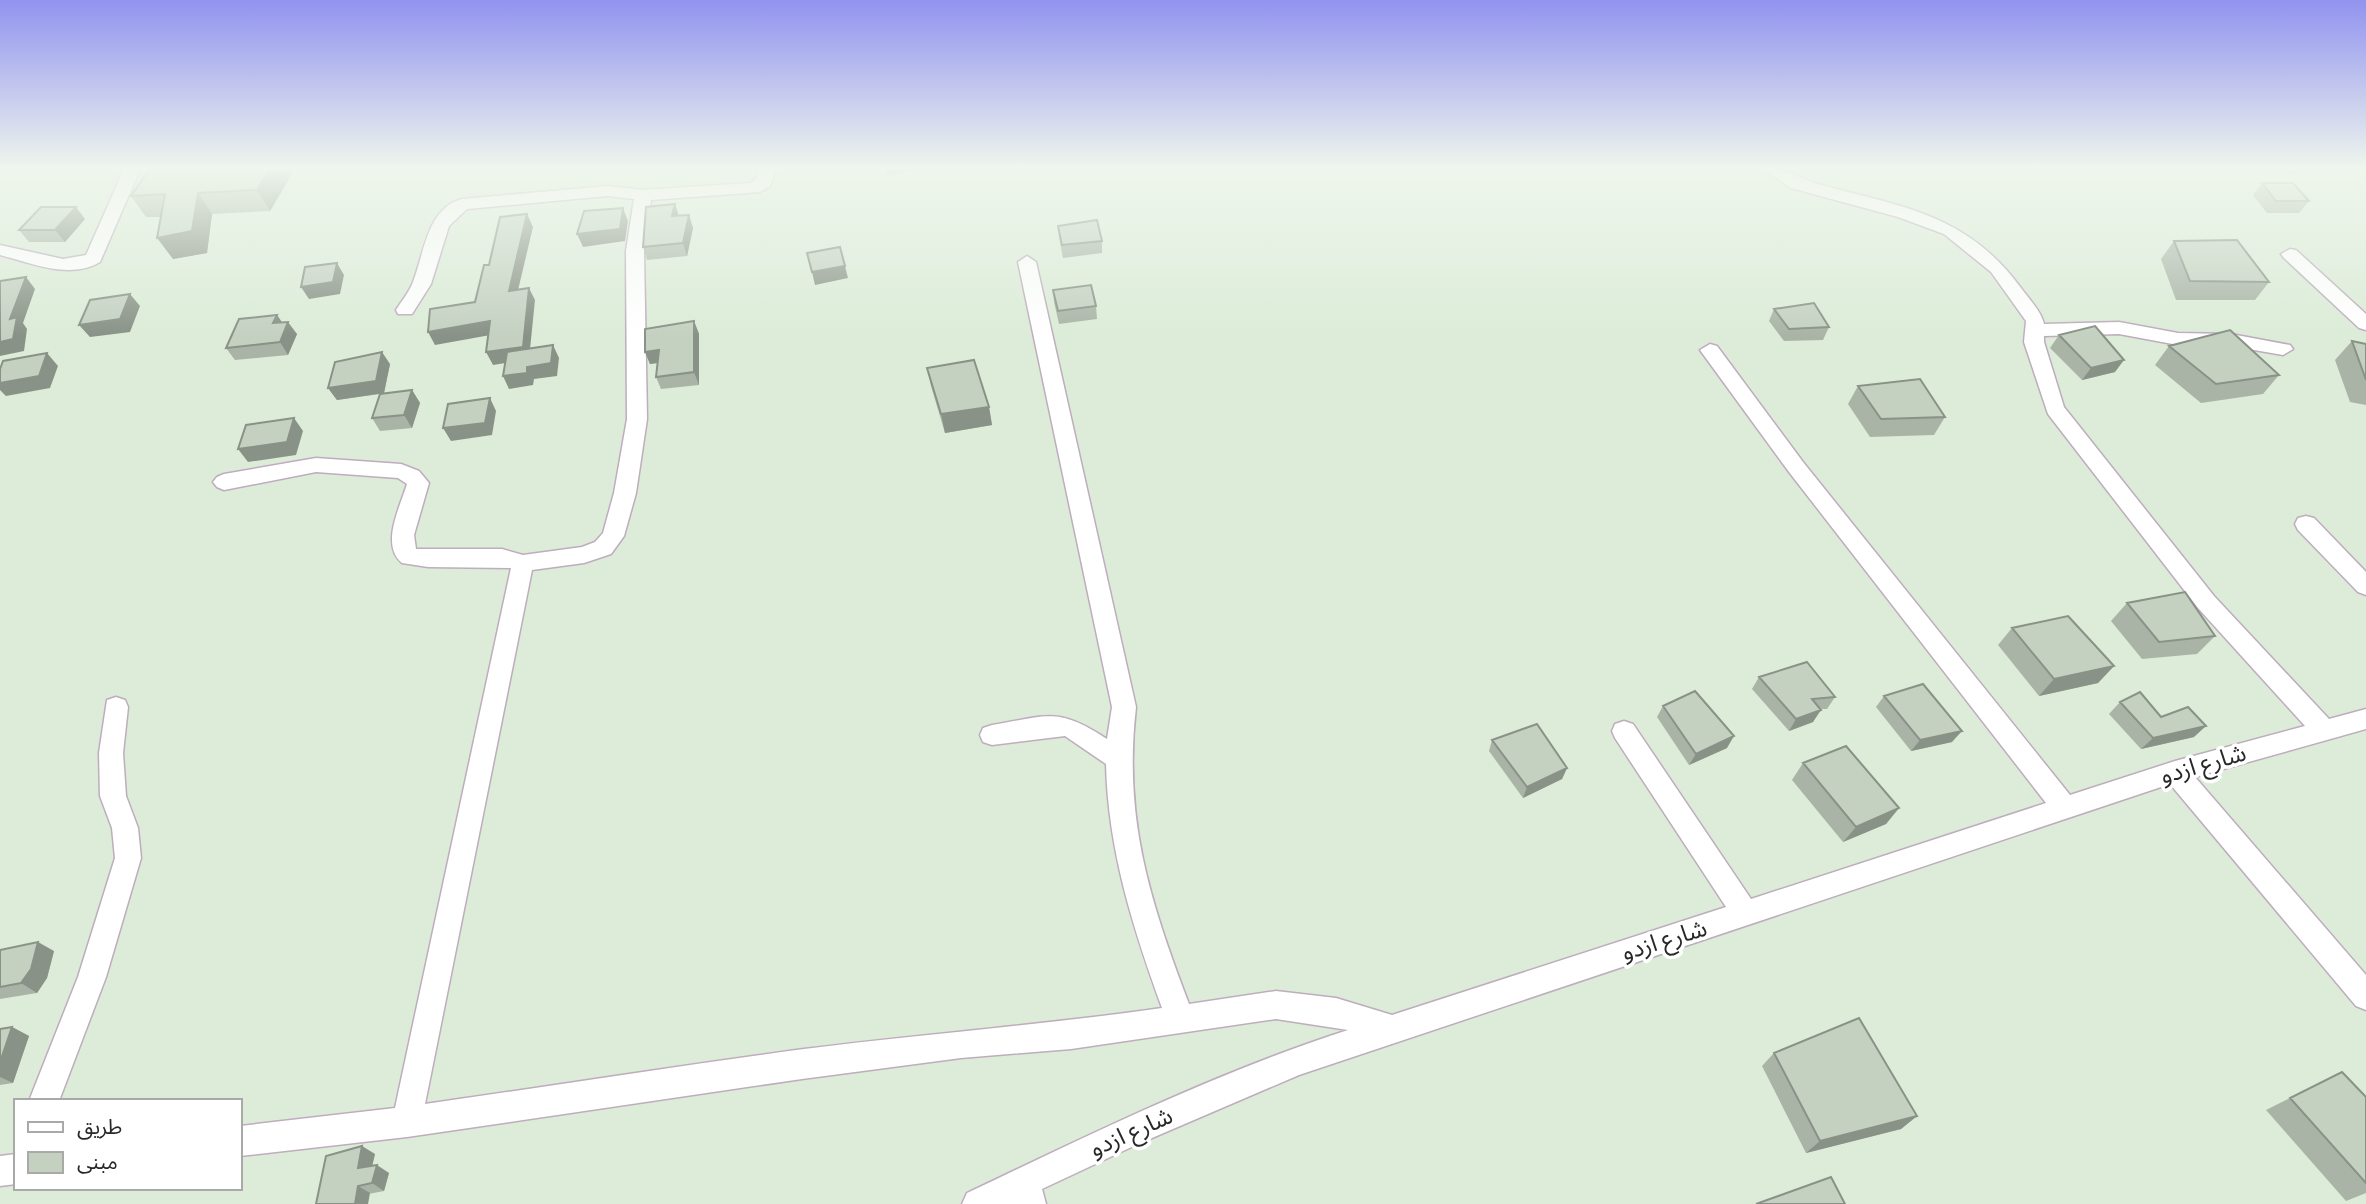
<svg xmlns="http://www.w3.org/2000/svg" width="2366" height="1204" viewBox="0 0 2366 1204" font-family="Cabin,'Noto Sans Arabic',sans-serif">
<style>
.lines{fill:none;stroke-linecap:round;stroke-linejoin:round}
.minor-casing{stroke:#beadbd;stroke-width:3}
.minor{fill:#fff;fill-rule:evenodd}
.wall{fill:#a9b4a6}
.shaded-wall{fill:#899287}
.building{fill:#c4d1c1;stroke:#899287;stroke-width:2}
.labels{text-anchor:middle;stroke-width:7;stroke-linejoin:round;paint-order:stroke}
.near-street-label{font-size:24px;fill:#282828;stroke:#fff}
</style>
<rect width="100%" height="100%" fill="#dcecd8"/>
<g class="lines">
<defs>
<path id="minor" d="M125,167h16l-41,95c-30,18 -69,1 -100,-7v-10l63,14 23,-4z
M761,167h16l-7,19 -10,6 -109,8 -7,51 3,168 -11,74 -12,43 -13,18 -27,9 -52,7 -107,534c126,-18 252,-38 379,-55 119,-15 239,-24 358,-41 -29,-80 -54,-158 -56,-244l-41,-28 -73,9 -9,-3 -3,-7 3,-7 9,-3c56,-9 65,-19 115,14l5,-32 -94,-445 9,-6 9,6 100,445c-13,112 14,194 53,297l87,-13 60,7 56,17 334,-108 -111,-169 -3,-7 3,-7 9,-3 9,3 118,175 295,-96 -257,-331 -89,-122 10,-6 7,2 86,116 267,333 105,-34 130,-35 -107,-118 -150,-194 -24,-72 2,-21 -35,-49 -47,-38 -46,-17 -107,-29 -31,-21c27,0 36,11 61,18 82,22 146,29 200,103 8,11 20,23 23,36l75,-2 59,11 53,1 59,11 3,4 -10,6 -52,-9 -53,-1 -59,-11 -75,2v6l20,65 150,189 115,123 37,-10v20l-171,48 171,198v35l-10,-4 -186,-222 -871,291 -161,69 -96,45 4,15h-84l5,-11c124,-59 250,-121 381,-163l-72,-11 -205,30 -110,9 -159,21 -395,58 -167,19v-30l155,-18 116,-540 -83,-1 -26,-4c-22,-18 -2,-56 5,-79l-9,-6 -82,-6 -92,18 -7,-3 -4,-5 4,-5 7,-3 92,-16 85,6 18,7 10,12 -15,52 2,14h86l21,6 59,-8 13,-5 8,-9 11,-40 13,-74 -1,-168 8,-52 -27,-3 -140,13 -18,17 -18,58 -19,30h-14l-2,-4c6,-10 13,-17 17,-28 11,-28 14,-74 49,-83l145,-13 36,4 107,-7 6,-4z
M2290,249l6,1 70,64v16l-7,-2 -75,-70 -3,-4z
M2306,516l8,2 52,54v23l-8,-3 -60,-62 -3,-6 3,-6z
M116,697l9,3 3,7 -5,46 3,43 12,32 3,30 -35,119 -47,124h-30l49,-124 37,-119 -3,-30 -12,-32 -1,-43 8,-53z
M16,1154v30l-16,2v-30z"/>
</defs>
<use href="#minor" class="minor-casing"/>
<use href="#minor" class="minor"/>
</g>
<path class="wall" d="M296,167l-26,44 -58,3 -5,39 -34,6 -12,-42h-15l-15,-21z
M2277,167h34l-19,8z
M2262,183l47,18 -10,12h-32l-14,-18z
M675,204l4,12 14,12 -6,28 -40,4 -4,-13z
M85,219l-20,23h-36l-10,-12z
M1058,226l44,15v12l-39,5 -4,-20z
M2174,241l95,41 -14,18h-79l-15,-41z
M1053,290l43,16 1,13 -38,5 -5,-22z
M1774,309l55,18 -6,13 -39,1 -15,-20z
M277,315l5,7 15,12 -9,21 -53,5 -9,-12z
M694,321l5,13v51l-38,4 -5,-12 2,-14 -8,1 -5,-12z
M2059,335l56,37 -33,8 -32,-32z
M2352,341l14,3v61l-16,-3 -15,-42z
M2169,346l110,29 -16,19 -62,9 -46,-38z
M390,364l-6,29 28,-3 8,13 -8,25 -32,3 -8,-13 8,-24 -43,6 -9,-12z
M927,368l62,39 3,18 -47,8 -14,-47z
M1858,386l87,31 -11,18 -64,2 -22,-33z
M2127,603l88,33 -18,18 -55,5 -31,-38z
M2012,628l102,38 -16,17 -59,13 -41,-51z
M1759,677l76,20 -8,12h-7l-7,13 -24,9 -37,-42z
M1884,696l68,46 -41,9 -35,-44z
M2120,702l74,35 -53,12 -32,-35z
M1663,706l64,42 -38,17 -32,-48z
M1492,740l75,28 -5,11 -39,19 -34,-47z
M1803,763l96,45 -13,16 -43,18 -51,-62z
M0,950l54,1 -7,27 -10,15 -37,6z
M12,1027l17,9 -16,47 -13,2v-56z
M1774,1053l143,63 -16,13 -95,24 -44,-87z
M2342,1072l24,25v96l-20,8 -80,-91z
M375,1154l-3,12 17,7 -5,18 -68,13z"/>
<path class="shaded-wall" d="M271,167h25l-26,44 -13,-21z
M885,167h26l1,4 -26,4z
M2298,167h13l-19,8z
M198,193l14,21 -5,39 -34,6 -16,-21z
M675,204l4,13 -7,-1z
M76,207l9,12 -20,23 -10,-12z
M623,208l5,13 -3,20 -42,6 -6,-13z
M527,214l6,13 -18,76 -6,-12z
M689,215l4,13 -6,28 -4,-13z
M337,263l7,12 -4,19 -31,5 -8,-12z
M845,266l3,12 -33,7 -3,-13z
M26,277l9,12 -12,34 4,6 -3,22 -24,5v-14z
M529,288l6,12 -6,59 -36,6 -7,-13z
M130,294l10,12 -10,26 -40,5 -11,-12z
M277,315l8,12 -12,-4z
M490,321l6,13 -61,11 -7,-13z
M694,321l5,13v51l-5,-13z
M288,322l9,12 -9,21 -8,-13z
M553,345l6,13 -2,18 -23,3 -1,6 -24,4 -6,-13 24,-9z
M659,350l5,12 -14,2 -5,-12z
M382,352l8,12 -6,29 -47,7 -9,-12z
M47,353l11,13 -8,22 -44,8 -6,-6v-7z
M2124,360l-9,12 -33,8 9,-12z
M412,390l8,13 -8,25 -8,-13z
M490,398l6,13 -4,24 -41,6 -8,-13z
M989,407l3,18 -47,8 -4,-19z
M294,418l9,13 -7,24 -48,7 -10,-13z
M2114,666l-16,17 -59,13 15,-17z
M1821,710l-8,12 -24,9 7,-12z
M2206,726l-12,11 -53,12 12,-11z
M1962,731l-10,11 -41,9 9,-11z
M1734,736l-7,12 -38,17 7,-11z
M1567,768l-5,11 -39,19 4,-11z
M1899,808l-13,16 -43,18 13,-15z
M38,942l16,9 -7,27 -10,15 -16,-10z
M12,1027l17,9 -16,47 -13,-6v-15z
M1917,1116l-16,13 -95,24 14,-12z
M362,1146l13,8 -5,21 -12,-7z
M377,1165l12,8 -5,18 -12,-8z
M358,1186l12,7 -2,11h-13z"/>
<path class="building" d="M151,167h120l-14,23 -59,3 -6,38 -35,7 8,-44 -34,2z
M2262,183h31l16,18h-33z
M675,204l-3,12 17,-1 -6,28 -40,4 3,-40z
M41,207h35l-21,23h-36z
M623,208l-3,21 -43,5 7,-23z
M527,214l-18,77 20,-3 -6,59 -37,5 4,-31 -62,11 2,-23 45,-7 9,-37h5l11,-48z
M1097,220l5,21 -40,4 -4,-19z
M2237,240l32,42 -79,-1 -16,-40z
M840,247l5,19 -33,6 -5,-19z
M337,263l-4,19 -32,5 4,-20z
M26,277l-16,42 7,-2 -4,22 -13,3v-61z
M1091,285l5,21 -38,5 -5,-21z
M130,294l-10,25 -41,6 11,-25z
M1814,303l15,24 -40,2 -15,-20z
M277,315l-4,8 15,-1 -8,20 -54,6 13,-29z
M694,321v51l-38,5 3,-27 -14,2v-23z
M2095,326l29,34 -33,8 -32,-33z
M2230,330l49,45 -63,9 -47,-38z
M2352,341l14,3v36z
M553,345l-2,18 -24,4v6l-24,3 4,-24z
M382,352l-6,29 -48,7 7,-26z
M47,353l-8,23 -39,7v-14l3,-8z
M974,360l15,47 -48,7 -14,-46z
M1920,379l25,38 -64,2 -23,-33z
M412,390l-8,25 -32,3 8,-24z
M490,398l-5,25 -42,5 5,-24z
M294,418l-7,24 -49,7 8,-24z
M2185,592l30,44 -56,6 -32,-39z
M2068,616l46,50 -60,13 -42,-51z
M1807,662l28,35 -23,2 9,11 -25,9 -37,-42z
M1923,684l39,47 -42,9 -36,-44z
M1695,691l39,45 -38,18 -33,-48z
M2140,692l21,25 27,-10 18,19 -53,12 -33,-36z
M1537,724l30,44 -40,19 -35,-47z
M1846,746l53,62 -43,19 -53,-64z
M38,942l-7,27 -10,14 -21,4v-37z
M1859,1018l58,98 -97,25 -46,-88z
M12,1027l-12,35v-33z
M2342,1072l24,25v86l-76,-85z
M362,1146l-4,22 19,-3 -5,18 -14,3 -3,18h-39l10,-48z
M1831,1177l14,27h-89z"/>
<linearGradient id="sky" x2="0" y2="1"><stop stop-color="#9193ef"/><stop offset="0.5" stop-color="#eff6ed"/><stop offset="1" stop-color="#eff6ed" stop-opacity="0"/></linearGradient>
<rect width="2366" height="336" fill="url(#sky)"/>
<g class="labels">
<g class="near-street-label">
<text transform="translate(2203 764) rotate(-16)" y="8">شارع ازدو</text>
<text transform="translate(1664 940) rotate(-17)" y="8">شارع ازدو</text>
<text transform="translate(1131 1132) rotate(-24)" y="8">شارع ازدو</text>
</g>
</g>
<rect x="14" y="1099" width="228" height="91" fill="#ffffff" stroke="#a9a9a9" stroke-width="2"/>
<rect x="28" y="1122" width="35" height="10" fill="#ffffff" stroke="#a9a9a9" stroke-width="2"/>
<text x="77" y="1134" font-size="21" fill="#282828">طريق</text>
<rect x="28" y="1152" width="35" height="21" fill="#c4d1c1" stroke="#a9a9a9" stroke-width="2"/>
<text x="77" y="1169" font-size="21" fill="#282828">مبنى</text>
</svg>
